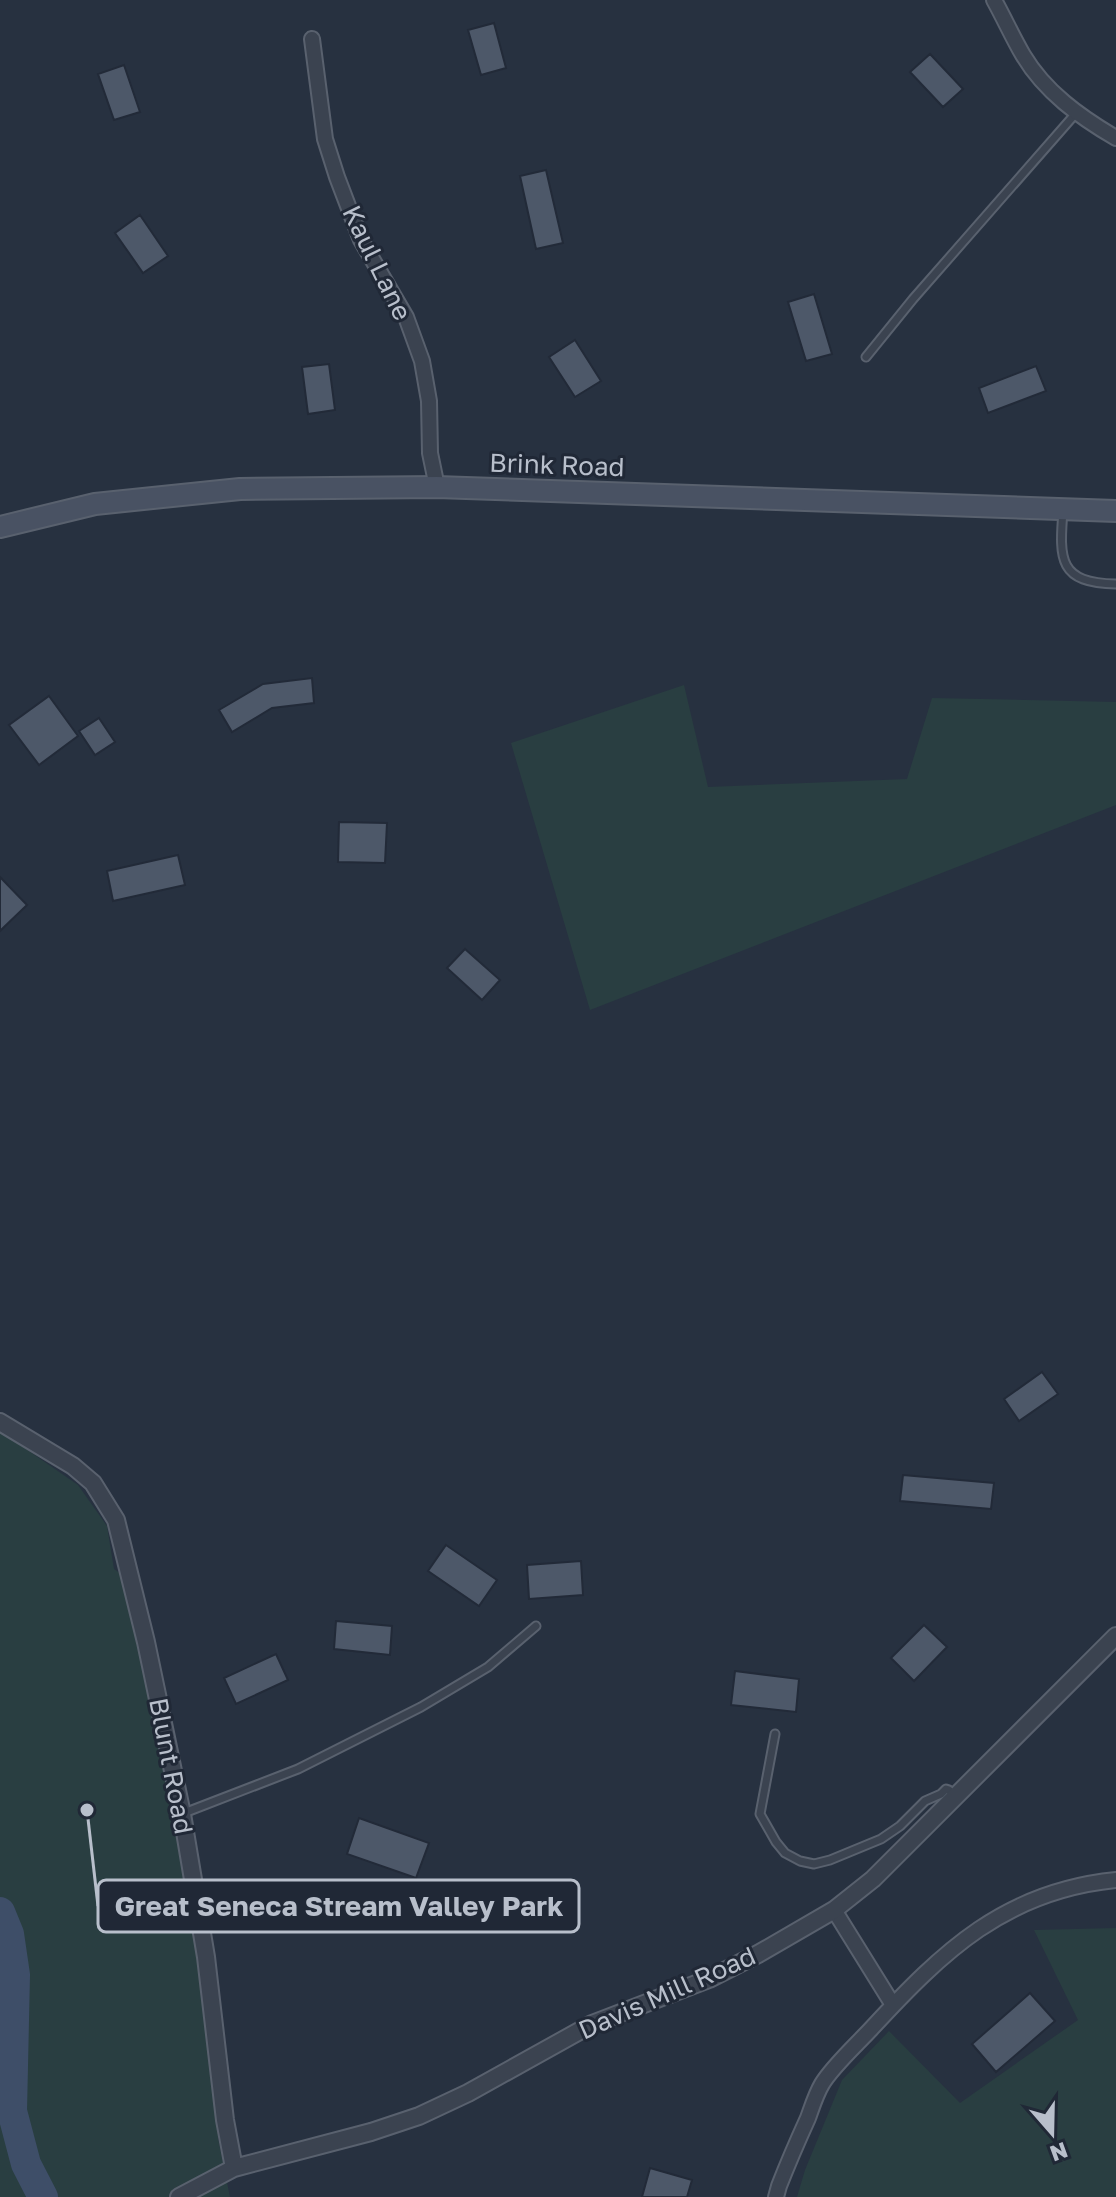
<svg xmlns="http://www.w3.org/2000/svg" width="1116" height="2197" viewBox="0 0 1116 2197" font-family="'Golos Text',sans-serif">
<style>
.green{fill:#293e41}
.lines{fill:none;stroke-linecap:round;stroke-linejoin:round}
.river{stroke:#3e4e68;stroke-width:30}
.building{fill:#4d5869;stroke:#222a38;stroke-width:2}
.service-casing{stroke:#59616e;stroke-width:11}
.minor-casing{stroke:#59616e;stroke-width:18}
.tertiary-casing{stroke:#59616e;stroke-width:20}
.secondary-casing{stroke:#59616e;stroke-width:24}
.service{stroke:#3b4350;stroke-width:7}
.minor{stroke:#3b4350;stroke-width:14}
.tertiary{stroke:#3b4350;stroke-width:16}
.secondary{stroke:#495263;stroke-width:20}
.labels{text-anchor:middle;stroke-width:6;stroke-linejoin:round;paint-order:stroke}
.street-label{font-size:26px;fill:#b8bfcb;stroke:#202836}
.leader{fill:none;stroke:#b8bfcb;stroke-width:3}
.callout-dot{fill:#b8bfcb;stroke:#202836;stroke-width:3}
.callout{fill:#202836;stroke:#b8bfcb;stroke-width:3}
.callout-label{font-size:28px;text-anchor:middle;font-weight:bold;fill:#b8bfcb}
</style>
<rect width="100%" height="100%" fill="#273140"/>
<path class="green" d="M684,685l24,102 199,-8 25,-81 184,4v103l-526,205 -79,-267z
M0,1431l78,54 29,41 7,43 10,7 31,136 39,197 27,226 -3,3 12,59h-230z
M1116,1928v269h-319l8,-27 37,-90 47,-49 71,72 118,-83 -44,-90z"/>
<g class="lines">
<path class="river" d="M0,1912l9,22 6,41 -3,136 14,53 17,33"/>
</g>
<path class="building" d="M494,23l12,45 -25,7 -13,-45z
M930,54l33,35 -20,18 -33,-35z
M124,65l16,47 -26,8 -16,-46z
M546,170l17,73 -27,6 -16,-73z
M140,215l28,41 -25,17 -28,-40z
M814,294l18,60 -26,7 -18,-59z
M575,340l26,41 -26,16 -26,-40z
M329,364l6,46 -27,4 -6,-47z
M1036,366l10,25 -58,22 -9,-25z
M312,678l2,25 -42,5 -40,24 -13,-22 44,-26z
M49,696l29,40 -39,29 -30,-40z
M99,718l16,24 -20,13 -16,-24z
M339,822l48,1 -2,40 -47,-1z
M178,855l7,30 -72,16 -6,-30z
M0,877l27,28 -27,26z
M465,949l35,31 -18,20 -35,-32z
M1042,1372l16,22 -39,27 -15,-22z
M903,1475l91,8 -3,26 -91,-8z
M446,1545l51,35 -18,26 -51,-35z
M581,1561l2,34 -54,4 -2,-34z
M336,1621l56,5 -2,29 -56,-6z
M924,1625l23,22 -33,34 -23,-23z
M276,1654l12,26 -52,24 -12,-26z
M735,1671l64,8 -3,33 -65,-7z
M359,1818l70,25 -13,35 -69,-24z
M1030,1993l25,28 -59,51 -24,-28z
M650,2168l42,12 -5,17h-45z"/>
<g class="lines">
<defs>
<path id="service" d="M866,357l47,-58 164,-187
M1063,511c-4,49 -4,72 53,73
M775,1734l-15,80 16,28 9,11 15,8 14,3 16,-4 51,-21 19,-13 25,-25 16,-7 5,-5 3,1 5,6
M184,1813l114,-44 123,-62 67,-40 48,-41"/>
<path id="minor" d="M994,0c10,18 19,38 29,55 22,37 57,62 93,83
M312,39l13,100 12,38 24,63 45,77 16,44 7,40 1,52 7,34
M834,1910l59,95
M776,2197l3,-11c9,-23 19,-46 29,-68 4,-11 8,-24 14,-34 10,-17 35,-40 49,-55 72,-78 134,-138 245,-149"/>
<path id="tertiary" d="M0,1422l73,44 20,17 23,37 30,122 36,172 24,143 19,163 9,48
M179,2197l55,-29 137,-36 48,-16 49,-23 124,-69 117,-45 49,-25 76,-44 39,-31 243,-243"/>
<path id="secondary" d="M0,527l95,-23 145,-15 197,-2 679,24"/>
</defs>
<use href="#service" class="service-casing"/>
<use href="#minor" class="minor-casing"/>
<use href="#tertiary" class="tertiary-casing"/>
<use href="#secondary" class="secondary-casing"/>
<use href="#service" class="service"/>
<use href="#minor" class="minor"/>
<use href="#tertiary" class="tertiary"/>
<use href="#secondary" class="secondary"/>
</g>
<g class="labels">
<g class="street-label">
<text transform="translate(377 263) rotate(64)" y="9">Kaul Lane</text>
<text transform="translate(557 465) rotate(2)" y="9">Brink Road</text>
<text transform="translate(171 1766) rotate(79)" y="9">Blunt Road</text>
<text transform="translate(667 1993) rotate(-24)" y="9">Davis Mill Road</text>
</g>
</g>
<path class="leader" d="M87 1810L98 1906"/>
<circle class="callout-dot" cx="87" cy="1810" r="8"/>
<rect class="callout" x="98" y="1880" width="481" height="52" rx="8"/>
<g class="callout-label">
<text x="339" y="1916">Great Seneca Stream Valley Park</text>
</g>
<g transform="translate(1052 2133) rotate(160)" stroke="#202836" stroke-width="6" paint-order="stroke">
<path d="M0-6L14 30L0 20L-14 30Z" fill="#b8bfcb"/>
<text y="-12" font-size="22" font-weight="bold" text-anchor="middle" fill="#b8bfcb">N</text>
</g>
</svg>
